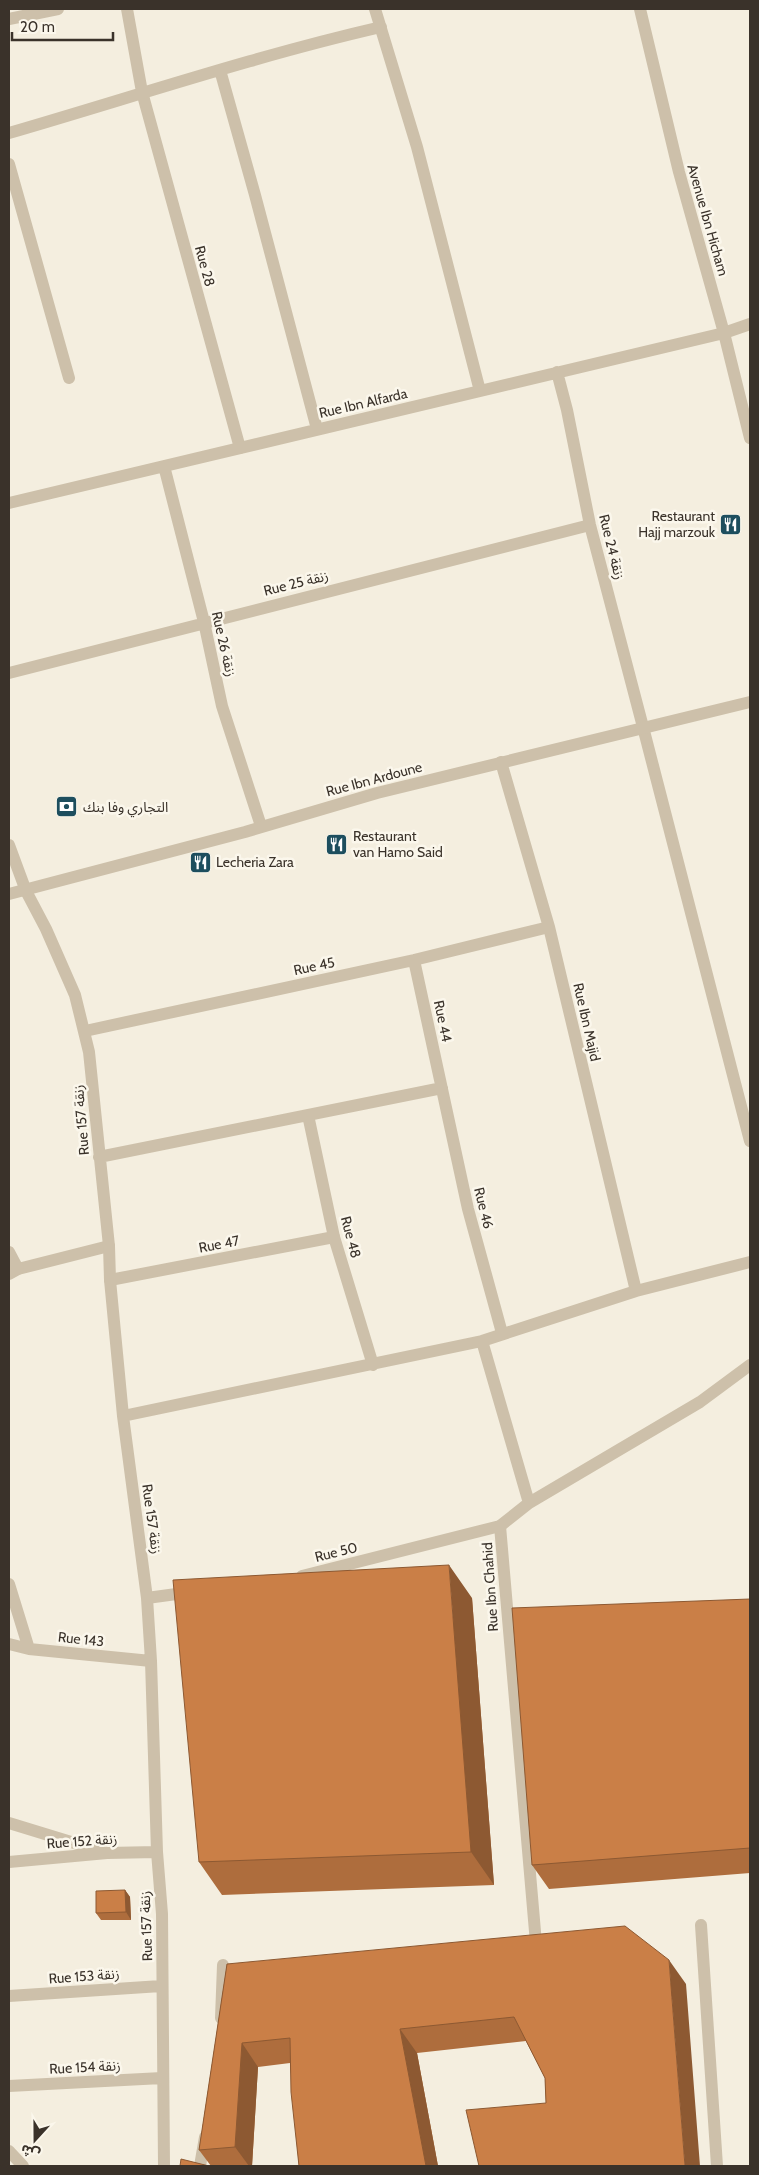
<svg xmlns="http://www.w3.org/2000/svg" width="759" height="2175" viewBox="0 0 759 2175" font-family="Cabin,'Noto Sans Arabic',sans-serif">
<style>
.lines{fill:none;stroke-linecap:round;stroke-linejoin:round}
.service{stroke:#cdc0aa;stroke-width:12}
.pedestrian{stroke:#cdc0aa;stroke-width:12}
.minor{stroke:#cdc0aa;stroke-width:12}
.tertiary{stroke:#cdc0aa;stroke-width:12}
.wall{fill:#ae6d3d}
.shaded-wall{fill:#8d5932}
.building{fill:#ca7f47;stroke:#8d5932}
.labels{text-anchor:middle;stroke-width:5;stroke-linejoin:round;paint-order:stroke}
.street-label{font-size:14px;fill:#3a322a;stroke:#fbf7ec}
.poi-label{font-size:14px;fill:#3a322a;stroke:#fbf7ec;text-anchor:start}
</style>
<rect width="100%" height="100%" fill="#f4eedf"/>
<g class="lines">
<path class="service" d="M643,727l107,414
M9,1274l9,-5 91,-23
M110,1280l224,-43
M500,1526c11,139 25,278 36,417
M9,1823l98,30
M701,1925l16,241
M221,2018l2,-53
M200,2166l5,-29"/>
<path class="pedestrian" d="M142,92l98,356"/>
<path class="minor" d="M127,9l15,83
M375,9l42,138 63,244
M640,9l39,163 45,161 26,105
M9,19l49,-10
M220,70l35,125 62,234
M9,133c124,-36 246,-77 372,-106
M9,164l60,214
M557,372l10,38 23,115 53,202
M164,466l40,156 18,84 39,120
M9,503l715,-170 26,-9
M9,673l581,-148
M501,762l48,165 87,364
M9,845l17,46 20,38 29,66 14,57 20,194 1,34 13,136 24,182 4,63 6,191 5,62 2,252
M414,960l54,249 34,124
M85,1031l329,-71 135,-33
M308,1115l26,122 39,128
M99,1157l343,-69
M9,1252l9,17
M482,1341l47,162
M123,1416l359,-75 154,-50 114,-29
M302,1576l198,-50 29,-23 171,-101 50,-37
M9,1584l20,65
M147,1598l44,-6
M9,1644l20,5 122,12
M9,1862l98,-9 50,-1
M9,1996l152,-10
M9,2086l153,-8
M9,2151l14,15"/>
<path class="tertiary" d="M9,894l236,-62 132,-39 373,-91"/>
</g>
<path class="wall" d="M472,1598l22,287 -272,10 -23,-33z
M750,1599v274l-201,16 -17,-24z
M125,1890l5,7 1,23h-30l-5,-7z
M227,1964l459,20 -140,119 -1,-25 -19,-37 -109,12 21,113h-139l-9,-103 -32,4 -6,99h-41l-12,-16z"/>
<path class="shaded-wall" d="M449,1565l23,33 22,287 -23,-33z
M125,1890l5,7 1,23 -5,-8z
M669,1960l17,24 14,182h-15z
M400,2029l17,24 21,113h-12z
M242,2043l16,24 -6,99h-3l-14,-19z"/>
<path class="building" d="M449,1565l22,287 -272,10 -26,-282z
M750,1599v249l-218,17 -20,-257z
M125,1890l1,22 -30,1v-22z
M625,1926l44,34 16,206h-206l-13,-56 80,-7 -1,-25 -31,-61 -114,12 26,137h-127l-8,-74 -1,-54 -48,5 -7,104 -36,3 28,-186z
M181,2159l28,7h-29z"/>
<defs>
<symbol id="restaurant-square" viewBox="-11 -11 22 22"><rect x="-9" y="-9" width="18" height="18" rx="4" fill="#1d4e5e" stroke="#fbf7ec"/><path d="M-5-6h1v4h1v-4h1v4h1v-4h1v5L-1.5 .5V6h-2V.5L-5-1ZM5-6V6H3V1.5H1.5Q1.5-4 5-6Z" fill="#fff"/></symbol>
<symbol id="bank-square" viewBox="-11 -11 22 22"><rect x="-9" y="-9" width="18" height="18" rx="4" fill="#1d4e5e" stroke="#fbf7ec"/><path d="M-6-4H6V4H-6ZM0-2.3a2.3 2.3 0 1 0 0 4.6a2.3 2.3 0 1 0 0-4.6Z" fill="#fff"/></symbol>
</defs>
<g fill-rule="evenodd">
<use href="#restaurant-square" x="718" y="512" width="25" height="25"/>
<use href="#bank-square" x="54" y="794" width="25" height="25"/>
<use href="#restaurant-square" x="324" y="832" width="25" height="25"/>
<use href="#restaurant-square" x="188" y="850" width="25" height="25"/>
</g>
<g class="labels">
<g class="street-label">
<text transform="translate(708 220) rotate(74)" y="5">Avenue Ibn Hicham</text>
<text transform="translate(205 266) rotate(75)" y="5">Rue 28</text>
<text transform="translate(363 403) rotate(-13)" y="5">Rue Ibn Alfarda</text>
<text transform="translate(612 547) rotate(76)" y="5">Rue 24 زنقة</text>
<text transform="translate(296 583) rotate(-14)" y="5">Rue 25 زنقة</text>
<text transform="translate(224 644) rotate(77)" y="5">Rue 26 زنقة</text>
<text transform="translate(374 779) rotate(-15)" y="5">Rue Ibn Ardoune</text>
<text transform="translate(314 966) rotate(-12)" y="5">Rue 45</text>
<text transform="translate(443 1021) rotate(78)" y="5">Rue 44</text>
<text transform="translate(587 1022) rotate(77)" y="5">Rue Ibn Majid</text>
<text transform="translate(81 1120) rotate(-95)" y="5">Rue 157 زنقة</text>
<text transform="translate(484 1208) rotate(76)" y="5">Rue 46</text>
<text transform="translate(351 1237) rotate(75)" y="5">Rue 48</text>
<text transform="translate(219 1244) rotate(-11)" y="5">Rue 47</text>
<text transform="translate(152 1519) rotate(82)" y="5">Rue 157 زنقة</text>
<text transform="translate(336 1552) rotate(-14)" y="5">Rue 50</text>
<text transform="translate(490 1587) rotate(-94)" y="5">Rue Ibn Chahid</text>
<text transform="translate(81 1639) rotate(6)" y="5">Rue 143</text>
<text transform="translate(82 1841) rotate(-4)" y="5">Rue 152 زنقة</text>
<text transform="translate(146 1926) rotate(-92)" y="5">Rue 157 زنقة</text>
<text transform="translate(84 1976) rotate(-4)" y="5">Rue 153 زنقة</text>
<text transform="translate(85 2067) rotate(-3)" y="5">Rue 154 زنقة</text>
</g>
<g class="poi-label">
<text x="715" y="521" text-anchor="end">Restaurant<tspan x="715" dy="16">Hajj marzouk</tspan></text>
<text x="83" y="812">التجاري وفا بنك</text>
<text x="353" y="841">Restaurant<tspan x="353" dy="16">van Hamo Said</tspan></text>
<text x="216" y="867">Lecheria Zara</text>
</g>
</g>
<rect width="759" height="2175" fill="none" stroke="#3a322a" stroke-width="20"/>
<g transform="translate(35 2140) rotate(201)" stroke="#fbf7ec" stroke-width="4" paint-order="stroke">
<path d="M0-4L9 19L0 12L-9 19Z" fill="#3a322a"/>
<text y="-8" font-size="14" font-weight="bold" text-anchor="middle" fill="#3a322a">ش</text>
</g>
<path d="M12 32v8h101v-8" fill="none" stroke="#3a322a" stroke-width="2.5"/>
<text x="20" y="32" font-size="15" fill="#3a322a" stroke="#fbf7ec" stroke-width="4" paint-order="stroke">20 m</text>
</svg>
